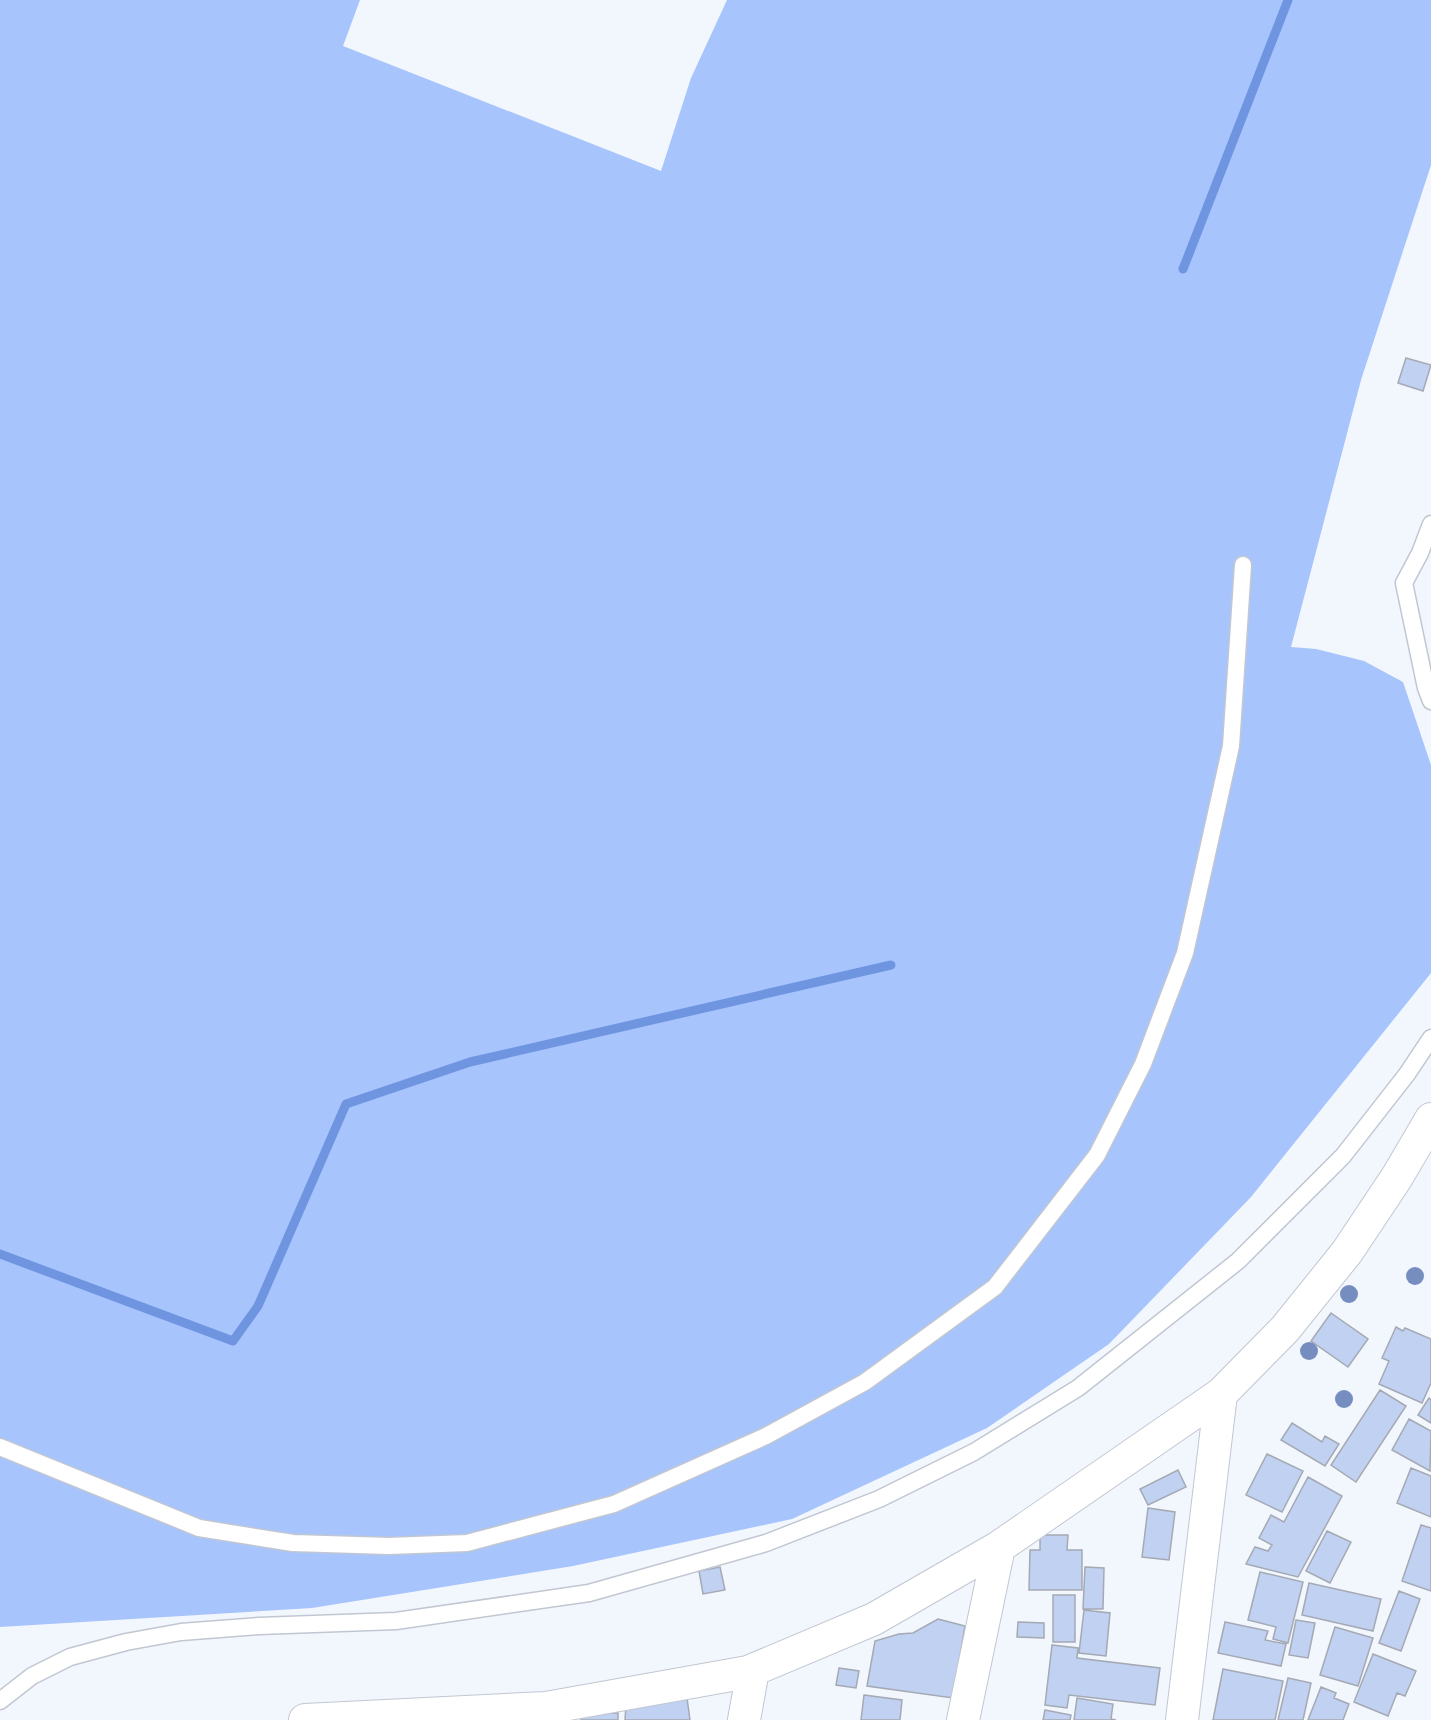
<svg xmlns="http://www.w3.org/2000/svg" width="1431" height="1720" viewBox="0 0 1431 1720" font-family="Raleway,sans-serif">
<style>
.green{fill:#a7c4fd}
.lines{fill:none;stroke-linecap:round;stroke-linejoin:round}
.stream{stroke:#6f95e1;stroke-width:9}
.building{fill:#c0d1f1;stroke:#a4a9b4;stroke-width:1.5}
.lane-casing{stroke:#c1c7d2;stroke-width:19}
.street-casing{stroke:#c1c7d2;stroke-width:34}
.lane{stroke:#fff;stroke-width:16}
.street{stroke:#fff;stroke-width:32}
.tree{fill:#768dc0}
</style>
<rect width="100%" height="100%" fill="#f2f6fd"/>
<path class="green" d="M0,0h360l-17,46 318,125 30,-93 36,-78h704v165l-70,215 -70,267 25,2 48,12 39,21 28,83v208l-180,224 -142,147 -122,84 -195,91 -219,47 -261,42 -312,19z"/>
<g class="lines">
<path class="stream" d="M1183,269l105,-269
M0,1254l233,87 25,-35 88,-202 124,-42 421,-97"/>
</g>
<path class="building" d="M1406,358l25,7 -8,26 -25,-8z
M1331,1313l37,26 -20,28 -37,-26z
M1396,1327l7,4 2,-3 26,11v44l-9,20 -43,-19 10,-23 -7,-3z
M1380,1390l26,16 -50,76 -25,-17z
M1429,1398l2,2v23l-13,-8z
M1409,1419l22,12 -1,40 -38,-21z
M1292,1423l30,19 3,-6 14,8 -14,22 -44,-26z
M1267,1454l36,17 -21,41 -36,-17z
M1411,1468l20,8v41l-34,-14z
M1178,1470l8,17 -38,18 -8,-16z
M1308,1477l34,19 -44,81 -52,-13 9,-17 13,4 4,-6 -13,-7 12,-23 13,7z
M1148,1508l27,4 -6,48 -27,-3z
M1421,1525l10,3v63l-29,-10z
M1327,1531l24,11 -21,41 -24,-12z
M1040,1535h28l-1,15h15v40h-53l1,-40h10z
M720,1567l5,23 -22,4 -4,-23z
M1085,1567l19,1 -1,41h-20z
M1260,1572l43,10 -15,61 -15,-4 3,-12 -28,-7z
M1309,1583l72,16 -8,32 -71,-16z
M1399,1591l21,8 -19,52 -22,-8z
M1053,1595h22v47h-22z
M1084,1610l26,3 -4,43 -27,-3z
M938,1619l27,7 -12,72 -86,-12 8,-45 24,-7 14,-1z
M1296,1620l19,3 -7,35 -19,-3z
M1018,1622l26,1v15l-27,-1z
M1225,1622l43,9 -3,9 21,4 -5,22 -63,-13z
M1335,1627l38,11 -15,48 -38,-11z
M1052,1645l26,3 -1,10 83,10 -5,37 -86,-10 -2,13 -22,-3z
M1373,1654l43,17 -11,25 -8,-3 -9,23 -34,-14z
M839,1668l20,3 -3,17 -20,-3z
M1223,1669l60,12 -8,39h-62z
M1288,1678l23,5 -8,37h-25z
M1321,1687l15,6 -2,5 15,6 -6,16h-35z
M864,1695l38,5 -2,20h-39z
M687,1698l3,22h-65l1,-15z
M1077,1698l36,6 -2,15 5,1h-42z
M1045,1710l26,5 -1,5h-27z
M582,1712l36,1v7h-37z"/>
<g class="lines">
<defs>
<path id="lane" d="M1431,524l-11,29 -16,30 22,105 5,13
M0,1447l199,81 94,15 96,3 78,-3 147,-39 152,-68 99,-54 130,-95 102,-132 46,-91 42,-111 46,-207 12,-181
M0,1701l32,-25 38,-19 56,-15 55,-10 78,-6 137,-5 193,-28 177,-50 113,-44 95,-47 104,-64 160,-127 105,-105 64,-82 24,-36"/>
<path id="street" d="M305,1720l241,-12 202,-36 126,-53 125,-72 222,-153 64,-65 62,-77 50,-75 34,-58
M744,1720l9,-50
M963,1720l36,-173
M1182,1720l39,-326"/>
</defs>
<use href="#lane" class="lane-casing"/>
<use href="#street" class="street-casing"/>
<use href="#lane" class="lane"/>
<use href="#street" class="street"/>
</g>
<g class="tree">
<circle cx="1415" cy="1276" r="9"/>
<circle cx="1349" cy="1294" r="9"/>
<circle cx="1309" cy="1351" r="9"/>
<circle cx="1344" cy="1399" r="9"/>
</g>
</svg>
